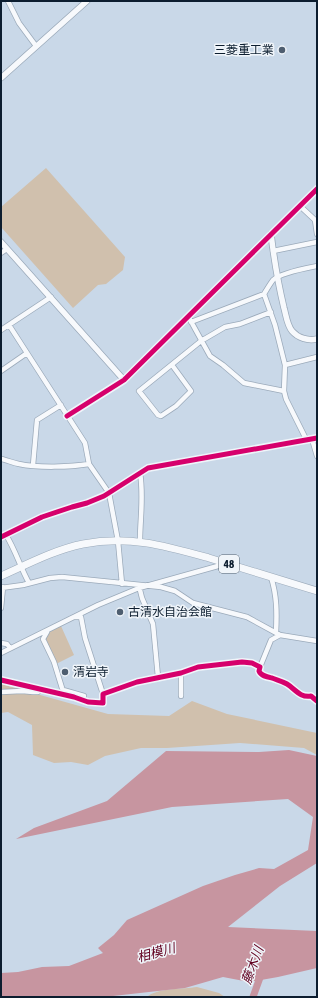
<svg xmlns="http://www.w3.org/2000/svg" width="318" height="998" viewBox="0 0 318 998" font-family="'Asap Condensed','Noto Sans JP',sans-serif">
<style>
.green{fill:#d0c0ad}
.water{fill:#c795a0}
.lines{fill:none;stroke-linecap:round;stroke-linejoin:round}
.river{stroke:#c795a0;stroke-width:7}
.minor-casing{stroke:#9baaba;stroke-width:6}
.tertiary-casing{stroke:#9baaba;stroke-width:7}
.primary-casing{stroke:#9baaba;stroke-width:8}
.minor{stroke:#f7f9fc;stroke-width:4.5}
.tertiary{stroke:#f7f9fc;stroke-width:5.5}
.primary{stroke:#f7f9fc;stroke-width:7}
.cycleway-casing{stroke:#f0f5fa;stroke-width:8}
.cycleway{stroke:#d6006c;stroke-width:5}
.poi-dot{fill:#4e5e70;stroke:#f0f5fa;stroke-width:1.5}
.labels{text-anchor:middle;stroke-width:3;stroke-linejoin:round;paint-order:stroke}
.shield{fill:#f0f5fa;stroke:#505e6c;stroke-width:1}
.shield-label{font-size:11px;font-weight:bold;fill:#0c1d2f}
.poi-label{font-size:12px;fill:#0c1d2f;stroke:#f0f5fa;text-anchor:start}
.water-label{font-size:13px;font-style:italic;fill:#620020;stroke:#f0f5fa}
</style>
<rect width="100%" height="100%" fill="#c9d8e8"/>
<path class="green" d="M46,168l79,89 -2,13 -17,14 -8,1 -25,23 -72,-81v-20z
M61,626l13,29 -18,9 -11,-24c1,-8 9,-11 16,-14z
M1,684l107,30 61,2 23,-15 35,13 90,19v22l-13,-7 -64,-5 -73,5h-26l-36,8 -17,9 -17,-3 -17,1 -21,-8 -1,-30 -24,-13 -7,1z
M197,987l22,6 6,4h-78c9,-9 37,-8 50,-10z"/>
<path class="water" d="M289,750l28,6v107l-37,23 -52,41 89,4v37l-39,9 -29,5 -26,-5 -38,11 -81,9h-103v-24l17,-1 24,-5 27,-1 34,-13 -5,-5 16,-13 13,-15 76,-34 32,-11 24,-7 15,1 34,-19 5,-33 -25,-18 -116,8 -156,32 18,-11 73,-27 59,-50 93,1z"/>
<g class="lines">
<path class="river" d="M253,997l9,-25"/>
<defs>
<path id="minor" d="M8,1l11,22 17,23
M300,206l15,14 2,14
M273,251l44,-9
M1,253l6,-4
M188,316l22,40 13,9 21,18 40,8 2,8 20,40
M191,322l73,-28
M9,325l76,118 4,21 20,29 9,48 4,43
M1,330l50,-33
M172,365l19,26 -15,15 -15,10 -3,-1 -19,-24 62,-50 24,-14 15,-3 31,-12
M285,365l32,-8
M1,371l26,-18
M284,391l1,-26 -10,-40 -11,-31c3,-5 6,-10 9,-14 7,-7 34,-12 44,-14
M67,416l57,-36
M312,439l5,17
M1,459c6,1 12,4 18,5 19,4 52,3 70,0
M33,465l4,-45 24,-15
M140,473c4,23 0,46 0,68
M6,535c10,16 14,32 23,48
M1,537l41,-20 30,-10 15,-4 17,-7 44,-28 169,-30
M271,577c6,19 6,36 5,56
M139,586l3,12 11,26 5,53
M1,588l22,-3 27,-7 12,-1 99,10 14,4 18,12 54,14 33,18 37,6
M1,608l2,-21
M75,617h6l4,21 18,56
M47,632l-4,7 11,23 8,26 1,2 21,6 -1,4
M1,643l6,1 3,4
M1,653l97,-48 41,-17 86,-24
M260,667l11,-27 9,-5
M1,680l73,17 14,5 15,1v-9l34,-12 44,-9 17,-6 44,-5 10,1 8,4 -1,4c2,5 8,6 13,7 5,2 10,3 15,6 8,5 13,14 24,12l6,5
M1,692l21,-1 11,1h5l3,-3
M181,696v-23"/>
<path id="tertiary" d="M1,78l86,-77
M271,234c3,25 7,49 13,74 2,7 3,17 8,23 6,7 16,10 25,8
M1,242l123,138 193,-191"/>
<path id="primary" d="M1,576c27,-12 53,-26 82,-32 46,-9 83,2 126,14 36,11 72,22 108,33"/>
</defs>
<use href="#minor" class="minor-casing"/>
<use href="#tertiary" class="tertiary-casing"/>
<use href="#primary" class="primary-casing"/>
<use href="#minor" class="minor"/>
<use href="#tertiary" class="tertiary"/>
<use href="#primary" class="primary"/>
<defs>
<path id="cycleway" d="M67,416l57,-36 193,-191
M1,537l41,-20 30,-10 15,-4 17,-7 44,-28 169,-30
M1,680l73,17 14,5 15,1v-9l34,-12 44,-9 17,-6 44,-5 10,1 8,4 -1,4c2,5 8,6 13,7 5,2 10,3 15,6 8,5 13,14 24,12l6,5"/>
</defs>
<use href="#cycleway" class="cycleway-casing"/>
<use href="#cycleway" class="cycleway"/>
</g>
<g class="poi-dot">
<circle cx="282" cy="50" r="4"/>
<circle cx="120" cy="612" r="4"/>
<circle cx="65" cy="672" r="4"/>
</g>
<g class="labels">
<rect class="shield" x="219" y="555" width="20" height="18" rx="3"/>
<g class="shield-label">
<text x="229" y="568">48</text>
</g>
<g class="poi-label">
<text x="274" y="54" text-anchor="end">三菱重工業</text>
<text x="128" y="616">古清水自治会館</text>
<text x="73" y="676">清岩寺</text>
</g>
<g class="water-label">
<text transform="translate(156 952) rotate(-15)" y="5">相模川</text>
<text transform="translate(252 965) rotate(-70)" y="5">藤木川</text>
</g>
</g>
<rect width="318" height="998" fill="none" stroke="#0c1d2f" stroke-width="4"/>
</svg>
